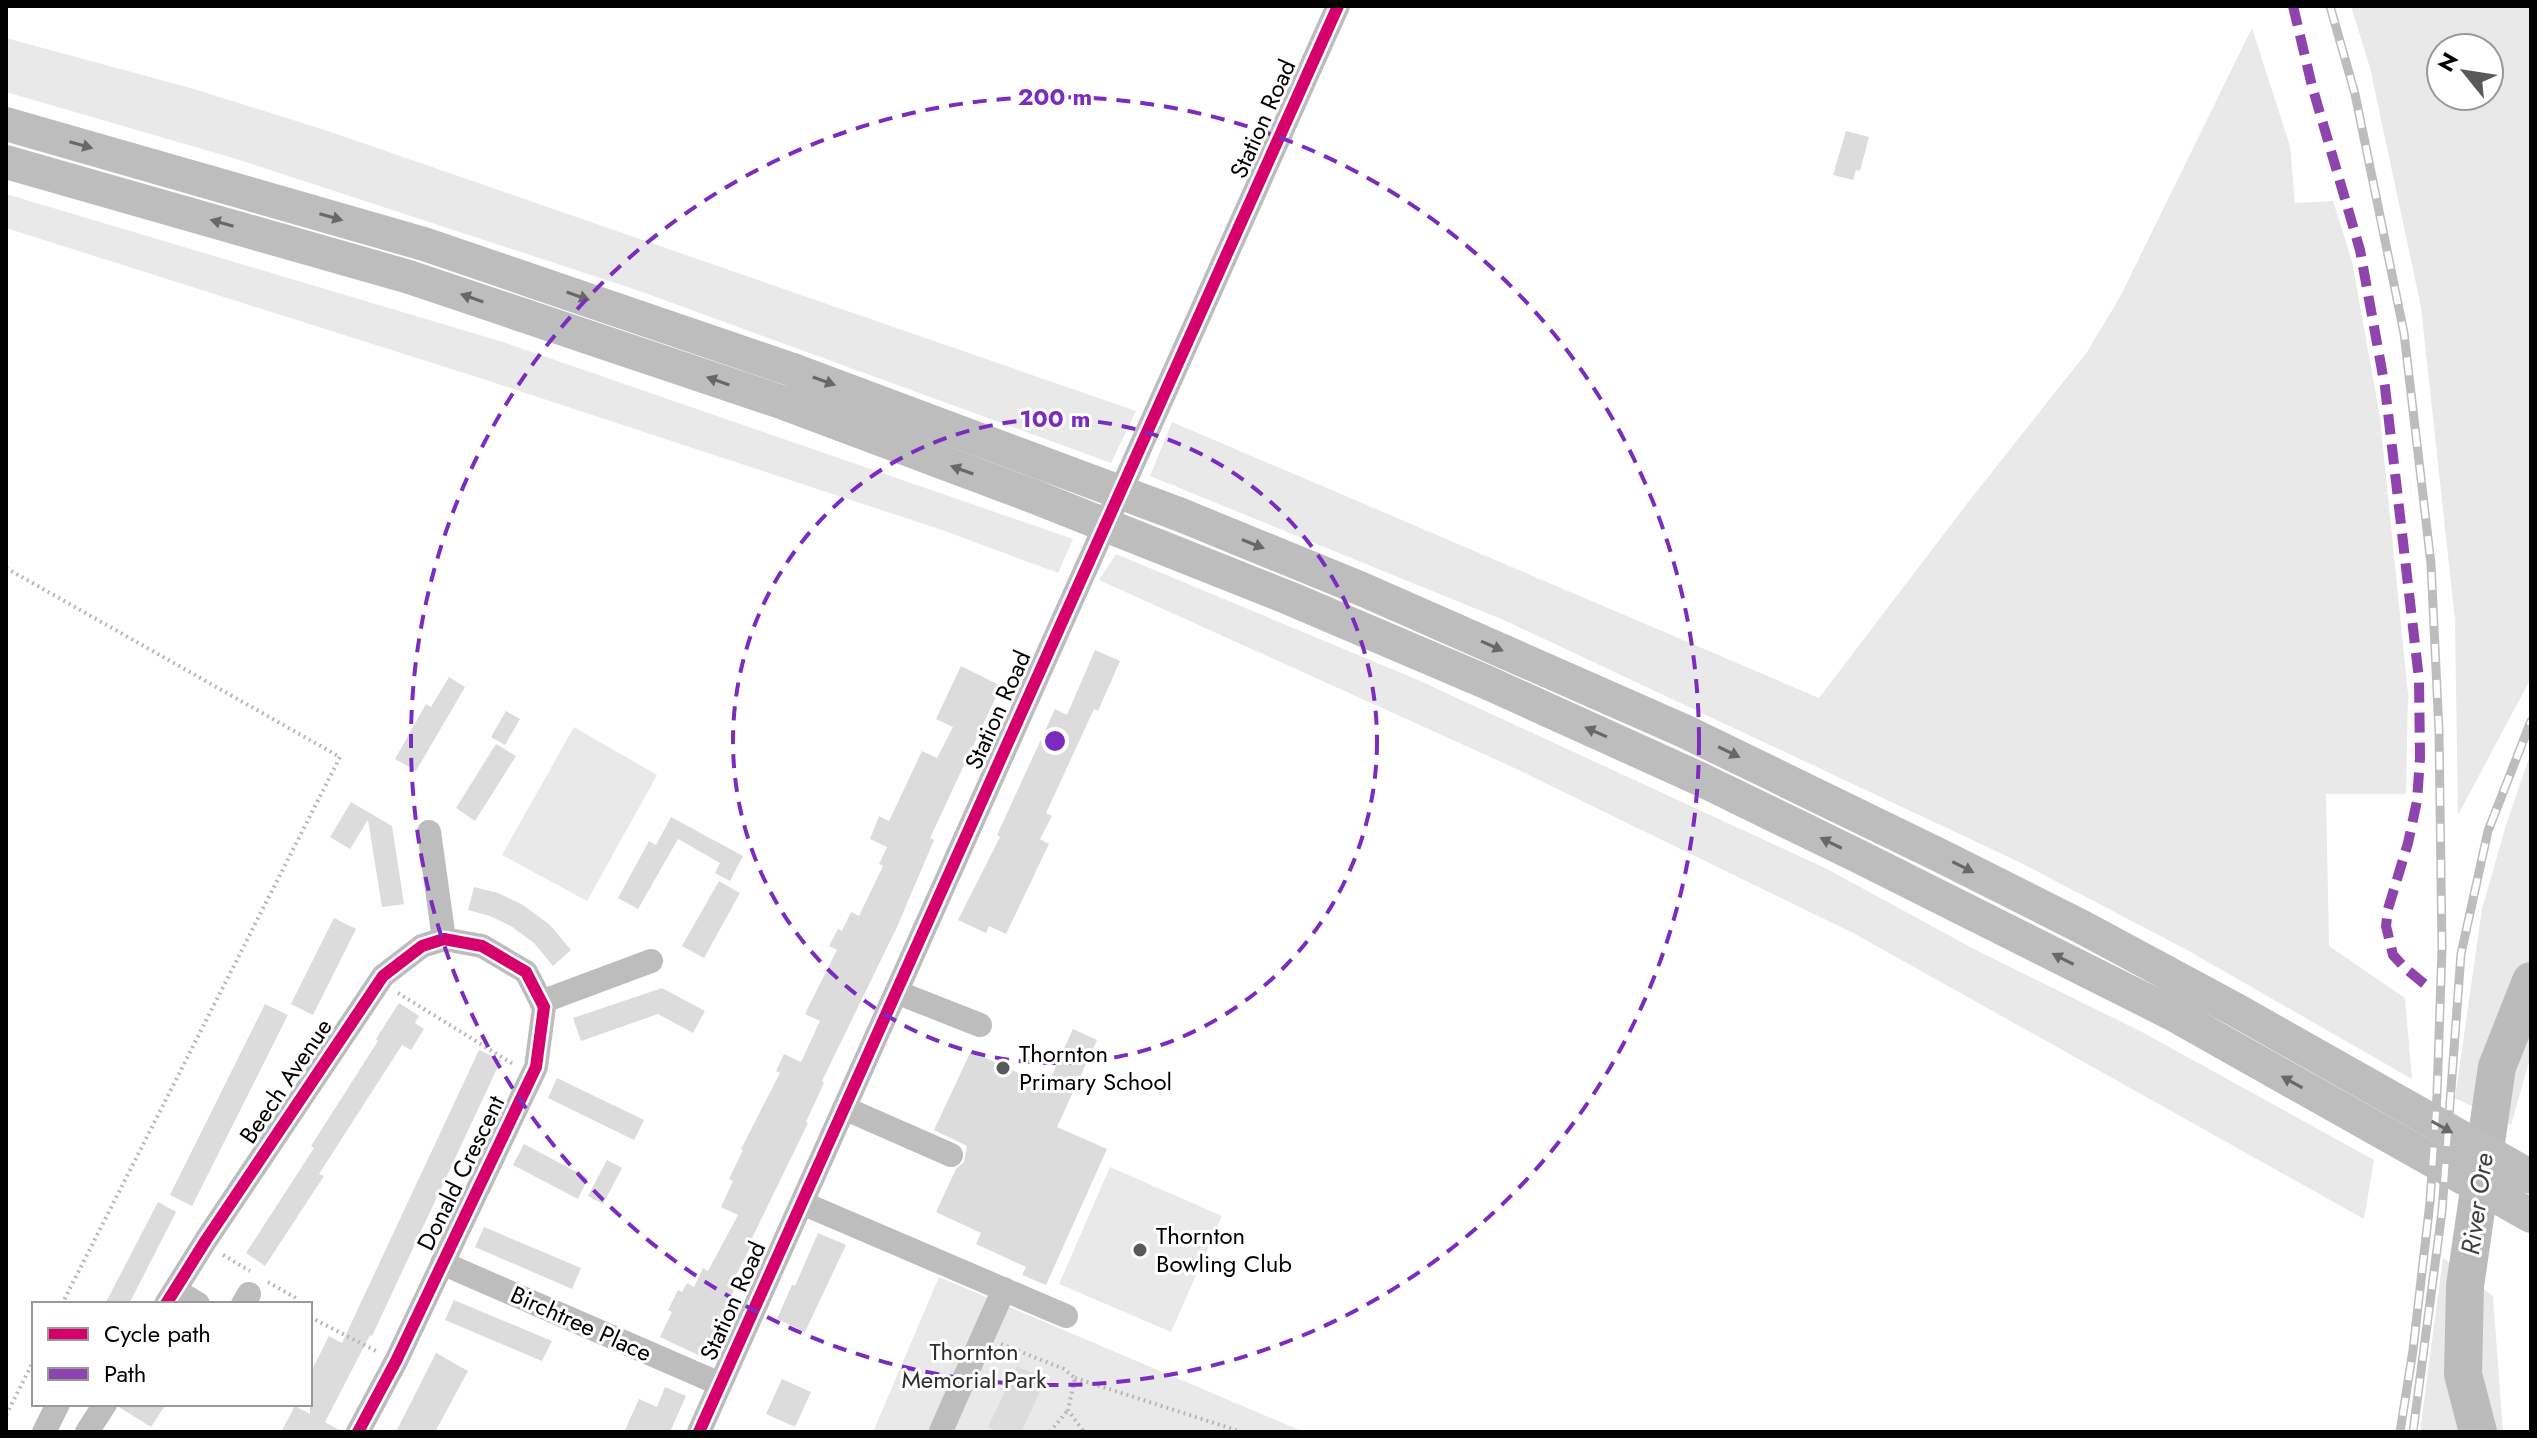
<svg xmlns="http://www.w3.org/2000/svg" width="2537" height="1438" viewBox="0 0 2537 1438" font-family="Jost,sans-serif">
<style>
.green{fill:#e9e9e9;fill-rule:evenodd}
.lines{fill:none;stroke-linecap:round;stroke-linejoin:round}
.river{stroke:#bbb;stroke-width:38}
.building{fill:#dcdcdc}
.path{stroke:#b8b8b8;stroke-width:4;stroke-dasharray:2 4;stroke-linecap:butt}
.minor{stroke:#bdbdbd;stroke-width:24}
.highway{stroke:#bdbdbd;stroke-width:34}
.rail-casing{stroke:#bdbdbd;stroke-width:9}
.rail{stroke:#fff;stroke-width:6;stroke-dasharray:18;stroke-linecap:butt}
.quiet{stroke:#8e44ad;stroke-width:10;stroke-dasharray:20 10;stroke-linecap:butt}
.cycleway-casing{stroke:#fff;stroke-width:17}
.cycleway{stroke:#d6006c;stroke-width:12}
.oneway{fill:#686868}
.ring{fill:none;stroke:#7b2cbf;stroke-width:4;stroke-dasharray:14 10}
.poi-dot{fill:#595959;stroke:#fff;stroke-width:3}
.labels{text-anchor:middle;stroke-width:6;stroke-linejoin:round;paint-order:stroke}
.street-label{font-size:24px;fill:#000;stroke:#fff}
.poi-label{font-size:24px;fill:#000;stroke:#fff;text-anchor:start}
.park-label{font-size:24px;fill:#2e2e2e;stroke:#fff}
.water-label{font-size:26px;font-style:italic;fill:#3f3f3f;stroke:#fff}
.centre{fill:#7b2cbf;stroke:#fff;stroke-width:4}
.ring-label{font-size:24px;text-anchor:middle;font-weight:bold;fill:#7b2cbf;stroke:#fff;stroke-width:6;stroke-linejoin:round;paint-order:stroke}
</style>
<rect width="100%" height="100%" fill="#fff"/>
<path class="green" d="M2351,6h180v672l-73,137 -3,-195 -34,-313 -51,-239zM2441,48h48v48h-48z
M2252,28l38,118 5,57 38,-2 19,60 28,156 28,277 -2,100h-80l3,152 76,52 7,81 -225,-129 -168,-88 -513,-241 -356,-145 22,-54 647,276 150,-197 118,-149 33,-55z
M6,38l188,51 137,43 805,279 -25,52 -477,-174 -401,-131 -227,-66z
M6,194l497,148 570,197 -15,34 -116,-43 -459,-151 -477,-151z
M1116,554l302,126 409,189 147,80 168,83 232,128 -10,59 -509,-285 -347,-169 -409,-185z
M574,727l83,48 -70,126 -85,-46z
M2531,752v303l-20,70 -56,-27 27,-189 25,-87z
M1110,1167l112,49 -51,116 -112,-48z
M2443,1258l50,38 10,136h-83z
M939,1277l365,155h-431z"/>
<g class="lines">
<path class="river" d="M2478,1432l-15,-58 2,-88 32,-219 34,-86"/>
</g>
<path class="building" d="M1846,131l23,6 -9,34 -4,-1 -3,10 -20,-5z
M1095,650l25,11 -22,50 -4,-2 -48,104 6,3 -12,23 9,5 -43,90 -17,-8 -3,7 -28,-13 42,-83 -3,-2 58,-126 12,6z
M961,666l40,20 -71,152 4,2 -37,87 -75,154 2,2 -18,39 2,1 -56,115 2,2 -18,35 4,2 -38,80 -42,-20 12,-25 -4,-2 10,-20 4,2 5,-9 7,4 9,-19 5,3 30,-56 -17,-8 12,-26 -4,-2 14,-29 -2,-1 39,-76 -4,-2 8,-17 17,8 19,-41 -15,-7 32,-64 -8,-4 9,-17 4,2 9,-19 8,4 24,-50 -4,-2 8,-17 -17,-8 9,-23 10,5 33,-70 15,7 16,-31 -17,-8z
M449,677l16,10 -49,84 -21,-12 31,-55 5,3z
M506,711l14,8 -15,26 -14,-8z
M496,744l20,12 -41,65 -19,-13z
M351,802l41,24 12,78 -22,3 -14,-87 -18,29 -20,-12z
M671,817l72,39 -13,25 -15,-8 5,-10 -42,-24 -40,70 -20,-11 31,-57 7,4z
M719,881l21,12 -36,65 -22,-12z
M474,887l24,6 25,12 27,20 21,25 -18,16 -19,-23 -23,-17 -21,-10 -22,-6z
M334,918l22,11 -43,86 -22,-11z
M662,988l43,23 -12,22 -35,-19 -77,27 -8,-23z
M399,1003l20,13 -4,7 9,6 -13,21 -9,-5 -83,129 5,2 -59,90 -19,-13 68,-105 -3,-2 67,-105 -2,-2z
M265,1004l23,11 -96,191 -22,-11z
M1073,1029l24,11 -40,87 50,22 -61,136 -24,-10 4,-8 -50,-23 5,-11 -45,-21 20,-43 8,-7 3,-16 -33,-16 37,-79 76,35z
M479,1050l22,10 -129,276 -2,-1 -45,87 18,10h-62l14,-26 15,8v-40l19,-38 13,7z
M557,1078l87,42 -10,20 -86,-42z
M524,1144l64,34 -10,21 -65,-34z
M607,1160l15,8 -19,36 -15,-8z
M158,1202l18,10 -47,92h-24z
M484,1227l97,41 -9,21 -97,-42z
M818,1233l28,12 -41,87 -28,-13 15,-34 3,1z
M454,1300l98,41 -10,20 -97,-41z
M436,1353l32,18 -33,61h-39z
M1017,1366l29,13 -25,53h-23l-10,-5z
M782,1379l29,13 -16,35 -29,-13z
M665,1387l21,9 -16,36h-46l15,-33 18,8z
M120,1404h46l-15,23 -32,-20z"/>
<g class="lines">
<path class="path" d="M6,568l334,189 -278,547
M398,993l115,71
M223,1255l27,16
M268,1282l28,16v6
M310,1317l66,34
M1001,1344l63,25 11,9 -7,32 16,22
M1075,1378l167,54
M6,1415l28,-55
M1050,1432l18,-22"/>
<path class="minor" d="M429,832l15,107
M896,992l84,33
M541,1002l110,-41
M844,1108l107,47
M802,1203l264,113
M442,1263l278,121
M175,1290l23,14
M166,1304l40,-64 177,-264 39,-30 22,-7 38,7 44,26 18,35 -8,60 -140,294 -38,71
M243,1304l6,-10
M941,1431l63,-142
M44,1432l14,-28
M87,1432l18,-28
M699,1432l639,-1426"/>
<path class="highway" d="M6,124l418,120 366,125 391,146 183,75 320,141 261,127 137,69 154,83 295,167
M6,162l403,115 375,126 251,94 254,101 197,84 214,97 156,76 315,158 360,203"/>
<defs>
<path id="rail" d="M2330,6l25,88 49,239 27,231 8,168 3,216 -5,147 -7,107 -17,148 -13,82
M2413,1432l29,-221 19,-257 27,-123 43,-110"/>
</defs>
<use href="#rail" class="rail-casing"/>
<use href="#rail" class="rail"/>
<path class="quiet" d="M2293,6l19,80 48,164 25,137 34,292 1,79 -3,43 -9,42 -20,66 -2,17 7,29 12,13 23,19"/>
<defs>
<path id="cycleway" d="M166,1304l40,-64 177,-264 39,-30 22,-7 38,7 44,26 18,35 -8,60 -140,294 -38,71
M699,1432l639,-1426"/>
</defs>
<use href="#cycleway" class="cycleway-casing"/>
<use href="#cycleway" class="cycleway"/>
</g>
<defs><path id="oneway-solid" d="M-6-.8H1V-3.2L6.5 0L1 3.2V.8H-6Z" transform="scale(2)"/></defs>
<g class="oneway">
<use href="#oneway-solid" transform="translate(81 145) rotate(16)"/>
<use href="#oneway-solid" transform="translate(331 217) rotate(16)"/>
<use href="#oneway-solid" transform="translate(222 223) rotate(-164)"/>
<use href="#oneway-solid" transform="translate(578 296) rotate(19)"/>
<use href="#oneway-solid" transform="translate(472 298) rotate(-161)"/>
<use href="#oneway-solid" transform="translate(718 381) rotate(-161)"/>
<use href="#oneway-solid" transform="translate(824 381) rotate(20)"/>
<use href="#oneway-solid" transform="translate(962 470) rotate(-160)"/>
<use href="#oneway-solid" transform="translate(1253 544) rotate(22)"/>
<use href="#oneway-solid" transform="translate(1492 646) rotate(24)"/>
<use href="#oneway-solid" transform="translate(1596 732) rotate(-156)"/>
<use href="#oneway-solid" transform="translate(1729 752) rotate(26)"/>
<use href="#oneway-solid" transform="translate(1831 843) rotate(-154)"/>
<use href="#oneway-solid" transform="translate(1963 867) rotate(27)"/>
<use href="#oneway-solid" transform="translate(2063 959) rotate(-153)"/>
<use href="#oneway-solid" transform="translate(2292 1082) rotate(-151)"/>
<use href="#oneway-solid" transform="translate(2442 1127) rotate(29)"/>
</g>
<g class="ring">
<circle cx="1055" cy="741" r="322"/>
<circle cx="1055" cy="741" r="644"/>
</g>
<g class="poi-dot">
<circle cx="1003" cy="1068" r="8"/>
<circle cx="1140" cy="1250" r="8"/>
</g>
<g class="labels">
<g class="street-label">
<text transform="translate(1263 119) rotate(-66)" y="8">Station Road</text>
<text transform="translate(998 710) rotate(-66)" y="8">Station Road</text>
<text transform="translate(286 1081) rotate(-56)" y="8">Beech Avenue</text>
<text transform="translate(461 1173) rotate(-64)" y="8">Donald Crescent</text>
<text transform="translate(733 1301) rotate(-66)" y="8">Station Road</text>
<text transform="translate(581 1324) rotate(24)" y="8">Birchtree Place</text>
</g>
<g class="poi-label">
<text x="1019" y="1062">Thornton<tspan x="1019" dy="28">Primary School</tspan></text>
<text x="1156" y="1244">Thornton<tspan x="1156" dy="28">Bowling Club</tspan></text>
</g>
<g class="park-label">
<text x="974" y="1360">Thornton<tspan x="974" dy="28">Memorial Park</tspan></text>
</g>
<g class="water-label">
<text transform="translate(2477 1204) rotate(-82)" y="9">River Ore</text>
</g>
</g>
<circle cx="1055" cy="741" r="12" class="centre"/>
<g class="ring-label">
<text x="1055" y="105">200 m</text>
<text x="1055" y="427">100 m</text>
</g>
<rect width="2537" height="1438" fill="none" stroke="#000000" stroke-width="16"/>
<rect x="32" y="1302" width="280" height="104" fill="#ffffff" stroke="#999999" stroke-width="2"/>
<rect x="48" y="1328" width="40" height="12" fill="#d6006c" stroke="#999999" stroke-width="2"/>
<text x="104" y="1342" font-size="24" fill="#000000">Cycle path</text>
<rect x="48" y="1368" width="40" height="12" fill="#8e44ad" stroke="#999999" stroke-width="2"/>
<text x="104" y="1382" font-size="24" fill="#000000">Path</text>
<g transform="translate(2465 72) rotate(300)"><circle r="38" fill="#ffffff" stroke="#999999" stroke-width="2"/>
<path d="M0-6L14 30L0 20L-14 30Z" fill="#595959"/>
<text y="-12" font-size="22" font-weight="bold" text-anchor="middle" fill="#000000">N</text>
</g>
</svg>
